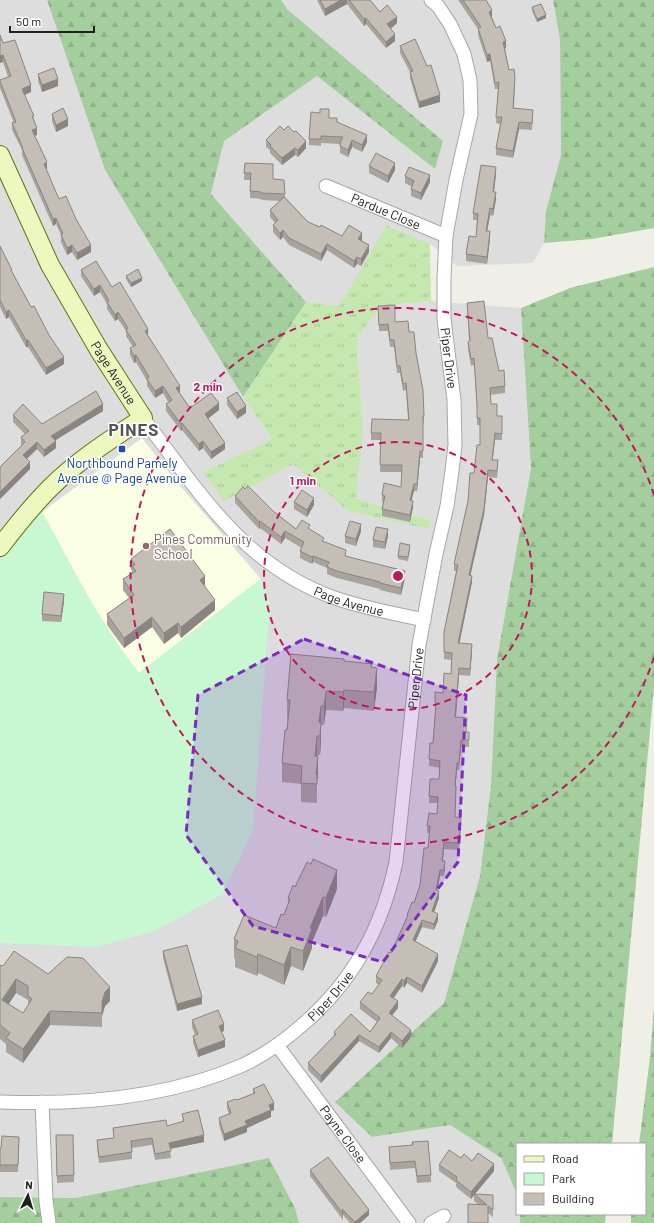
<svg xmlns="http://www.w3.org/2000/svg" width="654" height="1223" viewBox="0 0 654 1223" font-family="Barlow,sans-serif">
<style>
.residential{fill:#dedddd}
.education{fill:#fafee3}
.grass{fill:url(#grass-tufts)}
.forest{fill:url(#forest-firs)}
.park{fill:#c7f8d1}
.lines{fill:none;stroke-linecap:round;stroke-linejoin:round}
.street-casing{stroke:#a7a7a7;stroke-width:15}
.secondary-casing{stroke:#5b7609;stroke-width:20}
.street{stroke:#fff;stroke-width:13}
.secondary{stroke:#edf8be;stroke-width:18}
.wall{fill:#a9a39d;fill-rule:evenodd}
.shaded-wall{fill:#8a8580}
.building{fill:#c5beb7;stroke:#8a8580;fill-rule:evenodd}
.marked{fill:#7b2cbf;fill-opacity:0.2;stroke:#7b2cbf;stroke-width:3;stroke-dasharray:8 5;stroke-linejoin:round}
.ring{fill:none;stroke:#c2185b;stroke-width:2;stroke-dasharray:7 5}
.transit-dot{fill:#1a4fb4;stroke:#fff;stroke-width:1.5}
.education-dot{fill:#8d6e63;stroke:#fff;stroke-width:1.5}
.labels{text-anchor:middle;stroke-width:3;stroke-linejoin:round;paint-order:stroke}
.street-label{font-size:13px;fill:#202020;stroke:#fff}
.transit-label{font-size:13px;fill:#164399;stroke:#fff}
.education-label{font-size:13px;fill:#785e54;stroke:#fff;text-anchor:start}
.district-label{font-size:17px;font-weight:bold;letter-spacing:1px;fill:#535353;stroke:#fff}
.centre{fill:#c2185b;stroke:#fff;stroke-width:2}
.ring-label{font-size:12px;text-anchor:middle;font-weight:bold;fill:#c2185b;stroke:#fff;stroke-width:3;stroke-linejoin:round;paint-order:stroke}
</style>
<defs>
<pattern id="grass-tufts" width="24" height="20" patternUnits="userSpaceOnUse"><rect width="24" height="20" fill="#c4e8af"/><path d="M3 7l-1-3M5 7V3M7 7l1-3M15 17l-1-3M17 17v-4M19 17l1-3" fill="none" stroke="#a8c796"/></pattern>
<pattern id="forest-firs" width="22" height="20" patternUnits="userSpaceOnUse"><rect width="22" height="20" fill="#a5ce9e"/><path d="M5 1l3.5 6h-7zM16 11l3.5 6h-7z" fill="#8eb188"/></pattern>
</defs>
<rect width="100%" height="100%" fill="#f0efe7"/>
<path class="residential" d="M0,0h47l58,170 138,227 29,42 -69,33 90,-9 55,48 83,9 -75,-21 7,-63 -6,-98 24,-32 50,-5 90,7 10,160 -34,191 -6,126 -11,91 -36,127 -109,99 37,35 78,-12 51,33 16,36v20h3v9h-221l-4,-15 -26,-50 -193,40 -76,-1z
M281,0h272l7,40 1,115 -15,56 -2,32 -11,20 -76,3 -27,-22 -42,-19 -49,81 -33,-4 -95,-108 13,-53 93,-65 118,92 -147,-158z"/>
<path class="education" d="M142,438l33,42 86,99 -122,94 -18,-23 -29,-46 -50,-92z"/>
<path class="grass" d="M387,225l43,19 1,57 -50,5 -24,32 6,98 -7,63 75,21 -2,9 -81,-18 -55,-47 -69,37 -21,-29 69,-33 -29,-42 63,-95 33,4z"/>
<path class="forest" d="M47,0h234l7,10 155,131 -8,28 -118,-93 -93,65 -13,53 95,108 -63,95 -138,-227z
M553,0h101v228l-62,11 -48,4 2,-32 15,-56 -1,-115z
M654,267v420l-42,457h-95v50l-16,-36 -51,-33 -78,12 -37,-35 109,-99 36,-127 11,-91 6,-126 34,-191 -10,-160 49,-20z
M654,1007v216h-23v-9h14v-70h-6l11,-87z
M269,1158l26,50 4,15h-299v-26l76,1z
M520,1214h86l-1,9h-85z"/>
<path class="park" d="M42,512c30,55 58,111 97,161l122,-94 9,23 -17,228 -30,64 -68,37 -59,16 -96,-4v-382z"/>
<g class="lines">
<defs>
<g id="street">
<path id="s1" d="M326,186l120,50"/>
<path id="s2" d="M143,418c55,72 99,146 189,179 30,11 61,16 92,23"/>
<path id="s3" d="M277,1045l132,178"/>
<path id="s4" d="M0,1102c81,3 168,-4 243,-37 21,-10 41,-24 58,-39 52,-44 81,-98 95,-164l23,-217 17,-91 11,-48 5,-35 3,-26 -1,-45 -10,-81v-41l2,-42 10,-56 15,-66 -1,-34 -6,-26 -14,-30 -12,-18 -7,-6"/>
<path d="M42,1102l4,99 3,22"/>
<path d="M431,1223l13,-7"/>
</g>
<g id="secondary">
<path id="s5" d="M0,155l50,110 49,85 44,68c-32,21 -66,43 -93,70 -18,18 -34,38 -50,59"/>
</g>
</defs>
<use href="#street" class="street-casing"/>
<use href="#secondary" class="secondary-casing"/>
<use href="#street" class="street"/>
<use href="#secondary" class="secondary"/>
</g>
<path class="wall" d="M317,0h53l10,12 17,11 -6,6 4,12 -9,7 -20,-24 -2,2 -17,-22 -22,12z
M458,0h28l10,28 10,20h-1l4,22 6,14 -1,24 19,9 -1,13 -13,-1 -6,29 -17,-3v-7l4,-24 -4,-1 2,-34h-3l-5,-28 -3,1 -9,-27v-6z
M532,7l14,11 -9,4 -5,-11z
M0,35l3,8 28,49 -7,3 10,24 3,16 -2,1 12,33 -1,1 13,29 32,53 -14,8 -5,-8 -5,3 -6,-13v-7l-5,-11 -3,2 -31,-71v-5l-10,-20v-7h2l-14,-35v-8l8,-3 -5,-15 -3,1z
M400,46l40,56 -21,6 -9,-30v-6l-10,-19z
M38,74l20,12 -16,6 -4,-11z
M320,113l17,9 30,20 -5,10 -10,-5 -4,10 -8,-4v-9l-19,-1v3l-12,-1v-6z
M52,114l16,12 -12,6 -4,-11z
M284,130l22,18 -8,9 -3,-2 -13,10 -12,-12v-3l-4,-3v-7z
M245,163l28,16 11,1 1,17 23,25 12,5 22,9 20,4v1l7,11 -8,14 -4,-2 -3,4 -27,-18 -6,11 -32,-16 -6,-8 -3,3 -7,-8v-7l2,-2 -5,-6v-7l10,-9 -19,-1v-1l-11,-1v-18h-6z
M369,166l26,4 -7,13 -19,-10z
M496,174l-2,18 2,7 -3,17 -3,-1 -3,16 3,7 -3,26 -21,-3v-7l10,-17 1,-17h-4v-7z
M405,176l25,6 -9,18 -10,-4v-7l1,-2 -7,-4z
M0,246l12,27 19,34 33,57 -18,11 -18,-28h-2l-17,-30 -3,2 -6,-12z
M81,270l31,17 36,49 32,57 10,15 29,2 -11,8 17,31 -14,10 -8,-11 -4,3 -17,-21 -1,1 -15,-20v-7l2,-2 -5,-9 -8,5 -8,-12v-5l-11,-19 -2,1 -4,-8v-7l3,-1 -7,-11v-5l-8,-12 -3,2 -8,-12v-5l-7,-12 -6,4 -13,-20z
M126,276l16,5 -11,6 -5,-8z
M467,303l21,35 11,33 6,15v7l-15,2 1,9 6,12h5v24h-7l-3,20 6,7 -1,11 -9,-1 -4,38 -14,60 2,7 -13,61 13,8 -2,25 -11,-1 -3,42 10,15h3v15h-8l-2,23h-2l-2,16 1,7 -1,24 6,8 -2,25 -15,-1 -1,12 2,7 -1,8h-4l-3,15 2,7 -5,14 4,8 -4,10 -12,-3 -7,15 23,19 -16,32 -15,-10 -3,5 -2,-2 -8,12 4,10 -6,7 19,22 -9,11 -11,-10 -12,15 -20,-12 -38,42 -13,-13v-7l26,-27v-4h36l7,-10 -17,-13v-7l12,-8 7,-9 -3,-2v-7l15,-23 16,-35v-3l7,-12 6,-18 8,-37 2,-15h-3v-7l10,-12 1,-11h-9v-7l10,-17 1,-11 -11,-2v-7l4,-16 3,-34h-1v-7l8,-9 8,-19 1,-14 -8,-1v-27l12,-61h-2v-7l26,-119v-20h-3v-17l-3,-43 -3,1 -3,-17v-7l1,-1z
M378,306l17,16 14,10 7,21 8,63v7h-1v35h-3l-3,33h-3l-3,9 2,7 -3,15 -28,-6v-7l2,-7h-2v-7l19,-8 1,-15h-22l1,-32h-10v-7l37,-13 -2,-30 -3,1 -3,-18h-3l-3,-26h-4l-2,-16h-9z
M227,398l19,15 -9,6 -10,-14z
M103,411l-48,29 1,8 -12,9 -7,-8 -10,10 3,10 -30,30v-32l22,-22 -1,-1v-7l4,-3 -12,-12v-7l29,9z
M235,496l38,15 23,18 14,1 14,11 22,15 59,22 -4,17 -21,-5v-1l-43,-11 -10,-4v-6l-14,-6 -1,2 -12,-6v-7l2,-3 -17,-10 -4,6 -21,-16 -1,1 -24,-26z
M294,502l20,3 -7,12 -13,-8z
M361,531l-5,15 -11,-3v-7z
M388,536l-3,13 -12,-2v-7z
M410,548l-2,13 -10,-2v-3z
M131,559l74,27 10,24 -34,28 -3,-5 -14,11 -12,-17 -28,21 -17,-23v-11l22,-16 -6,-8v-11l9,-6v-2l-1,-2z
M64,601l-3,21 -19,-1v-7z
M344,661l28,6 5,20 -3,24 -30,-3 -1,3 -17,-1 -2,15h-3v17l-1,13h-3v1l1,19 -1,7v21l-16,-1v-18l-19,-2v-19l6,-44h-1v-19z
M295,887l42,2 -11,28 -3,-1 -11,26v6l-9,23 -12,-5 -7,19 -26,-12 -1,3 -22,-9v-8l-1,-1v-19l42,-11 8,-13 4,-9v-8z
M163,951l39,53 -25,7 -14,-53z
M0,965l3,1 45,8 62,27 -5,5 -3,10v11l-52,-2 -27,38 -17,-11v-8l-6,-5zM16,993l12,7v6l-5,7 -14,-9z
M192,1020l32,11 -3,1 4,15 -27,10 -5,-14v-7l2,-1 -3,-8z
M253,1089l21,21 -3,1v6l-24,11v4l-23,9 -5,-16v-7l10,-4 -2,-5v-7l10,-2 16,-6z
M182,1114l22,28 -34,7 1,9 -16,2 -3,-15 -20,3v11l-33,4 -2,-16v-7l17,-2 -1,-10 54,-2 16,-4z
M56,1135l18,40v7l-17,1z
M19,1137l-1,35h-18v-24h1z
M412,1145l19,30v7l-14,1 -2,-15 -25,2 -1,-23z
M461,1158l11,3 22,10 -20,23 19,1v22l-19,-16v-6l-3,4 -15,-12v-4l-17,-12v-6z
M310,1170l59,45 -9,8h-10l-7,-8v5l-33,-44z"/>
<path class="shaded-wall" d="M341,0h6v4l-22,12v-7z
M492,10v7l-3,2v-7z
M546,15v3l-9,4v-3z
M397,17v6l-10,8v-7z
M366,18v6l-2,2v-7z
M395,34v7l-9,7v-6z
M506,41v7l-3,1v-7z
M490,54v7l-3,1v-7z
M3,55v7l-3,1v-7z
M58,79v7l-16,6v-7z
M31,85v7l-9,4v-7z
M440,95v7l-21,6v-6z
M68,119v7l-12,6v-7z
M519,122v7l-6,29v-7z
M37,128v7l-5,2v-7z
M367,135v7l-5,10v-7z
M352,140v7l-4,10v-7z
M306,141v7l-8,9v-7z
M295,148v7l-13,10v-7z
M47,162v7l-3,2v-7z
M395,163v7l-7,13v-7z
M496,167v7l-3,25v-7z
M430,175v7l-9,18v-7z
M496,192v7l-3,17v-7z
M490,208v7l-4,23v-7z
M56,218v6l-3,2v-7z
M283,230v7l-3,3v-7z
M490,231v7l-3,26v-7z
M362,233v7l-4,6v-7z
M327,244v6l-6,11v-7z
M72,245v7l-5,3v-7z
M91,245v7l-14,8v-7z
M369,245v7l-8,14v-7z
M357,257v7l-3,4v-7z
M142,278v3l-11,6v-4z
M100,285v7l-6,4v-7z
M9,310v7l-3,2v-7z
M118,312v7l-3,2v-6z
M148,329v7l-3,-5z
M26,340h2v7h-2z
M136,355v7l-2,1v-7z
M64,357v7l-18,11v-7z
M163,386v7l-8,5v-7z
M180,386v7l-4,2v-7z
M219,403v7l-14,11v-7z
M103,404v7l-52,32v-7z
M246,406v7l-9,6v-7z
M182,423v7l-1,1v-7z
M495,433v7l-3,26v-6z
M56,441v7l-12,9v-7z
M203,441v7l-4,3v-7z
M37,442v7l-14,13v-7z
M225,443v6l-14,10v-7z
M420,451v7l-3,33v-7z
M30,462v7l-30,30v-7z
M488,470v7l-4,38 -15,67v-7z
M414,484v7l-4,16v-7z
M314,498v7l-7,12v-7z
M413,501v6l-3,15v-7z
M260,521v7l-1,1v-7z
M361,524v7l-5,15v-7z
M388,529v7l-3,13v-7z
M285,531v7l-4,6v-7z
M313,556v6l-1,2v-7z
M405,571v7l-4,17v-7z
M205,576v11l-5,-7z
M472,576v6l-14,68v-7z
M64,594v7l-3,21v-6z
M215,600v10l-34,28v-11z
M152,617v10l-28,21v-10z
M178,623v10l-14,11v-11z
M472,644v7l-2,25v-7z
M377,668v19l-3,24v-19z
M459,668v7l-4,49v-7z
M344,690v18l-1,3v-19z
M326,691v19l-2,15v-19z
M321,706v19l-2,-3z
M321,723v19l-1,13v-19z
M317,736v19l-2,20v-19z
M461,740v7l-2,23v-7z
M318,756v19l-1,7v21v-19l-1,-10z
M457,763v7l-2,23v-7z
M461,818v7l-2,25v-7z
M444,842v7l-2,18v-6z
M445,861v7l-1,8v-6z
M337,870v19l-11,28v-19z
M440,870v6l-4,21v-7z
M439,891v7l-7,20v-7z
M323,897v19l-11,26v6l-9,23v-20l7,-23z
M438,914v6l-4,10v-6z
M422,920v7l-9,20v-7z
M291,947v19l-7,19v-20z
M258,954v19l-1,3v-19z
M438,954v7l-16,32v-7z
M407,977v6l-3,5v-7z
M16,979v14l-14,21v-14z
M402,979v7l-12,16v-6z
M110,987v14l-5,5 -3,10v-14l3,-10z
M202,997v7l-25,7v-7z
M398,1001v7l-9,11v-6z
M50,1011v14l-27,38v-14z
M224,1024v7l-5,2v-7z
M411,1030v7l-9,11v-7z
M391,1032v6l-12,15v-6z
M359,1035v6l-38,42v-7z
M225,1040v7l-27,10v-7z
M274,1103v7l-3,1v6l-24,11v4l-23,9v-7l21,-13 24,-16z
M204,1135v7l-35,7v-6z
M494,1164v7l-23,28v-7z
M369,1210v5l-9,8h-5v-1z"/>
<path class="building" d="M320,0h21l-16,9z
M349,0h21l10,12 7,-7 10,12 -10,7 8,10 -9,8 -20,-24 -2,1z
M463,0h23l6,10 -3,2 7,16 4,-2 6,15 -3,1 6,28 5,-1 1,8 -2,31 20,2 -1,13 -13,-1 -6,29 -17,-3 6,-31h-6l3,-35 -4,1 -5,-29 -3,1 -9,-27 3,-1z
M541,4l5,11 -9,4 -5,-12z
M0,35l3,8 12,-3 16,45 -9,4 12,27h-2l5,12 -5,2 15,32 -3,2 15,35 7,-3 10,23 15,26 -14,8 -5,-8 -5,3 -6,-13 2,-1 -7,-16 -3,1 -31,-71h1l-11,-25 4,-1 -16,-41v-1l11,-4 -8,-21 -3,1z
M415,39l12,27 4,-1 9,30 -21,7 -9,-30 3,-1 -13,-25z
M54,68l4,11 -16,6 -4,-11z
M63,108l5,11 -12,6 -4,-11z
M320,109h9v9h8v4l30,13 -5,10 -10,-5 -4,10 -8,-4v-3l3,-6 -22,-1v3h-12l2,-27 9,1z
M280,126l4,4 4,-4 6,6 2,-1 10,10 -8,9 -3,-2 -13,10 -12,-12 1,-1 -5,-5z
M376,153l19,10 -7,13 -19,-10z
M245,163l28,1v15l11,1 1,14 -24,-1v-1l-11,-1 1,-18h-7z
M481,165l15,2 -3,25h3l-3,17 -3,-1 -4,23h4l-3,26 -21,-3 3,-18 7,1 2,-23 -5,-1z
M409,167l21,8 -9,18 -10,-4 3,-8 -9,-5z
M284,197l24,25 12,5 1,-2 21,11 7,-11 13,8 -4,6 11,6 -8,14 -4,-2 -3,4 -27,-17 -6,10 -32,-16 -6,-8 -3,3 -7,-8 5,-5 -8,-10z
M0,246l12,24h-1l20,37 3,-1 15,29 15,22 -18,11 -18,-28h-2l-17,-30 -3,2 -6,-12z
M96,261l16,26 8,-5 28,47 -3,2 35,55 -4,2 14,20 21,-15 8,10 -14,11 20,29 -14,9 -8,-11 -4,3 -17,-21 -1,1 -15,-20 6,-4 -9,-14 -8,5 -8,-12 2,-2 -13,-22 -2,1 -4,-8 6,-3 -10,-15 2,-2 -10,-16 -3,3 -8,-13 2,-1 -9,-16 -6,4 -13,-19z
M138,269l4,9 -11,5 -5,-7z
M484,301l4,37h4l7,33 5,-1 1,16 -15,2 1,16h6v12h5v18l-7,-1 -3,27h6l-1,11 -9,-1 -4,39 -15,66 3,1 -14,67 14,1 -2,25 -11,-1 -4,49 12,1 -1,14h3v8h-8l-2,23h-2l-2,23h1l-1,31 6,1 -2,25 -15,-1 -2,19h3l-1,9h-4l-4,20 3,1 -7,20 6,3 -4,10 -12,-4 -9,20 25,14 -16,32 -15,-9 -3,4 -2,-2 -12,17 8,5 -9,12 22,17 -9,11 -11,-9 -12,15 -20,-12 -38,41 -13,-13 28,-29 -2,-2 17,-18 19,18 10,-14 -20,-16 8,-10 4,2 10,-14 -6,-4 13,-24 2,1 17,-38h-1l5,-13 2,1 6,-18 4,-37h4l2,-22h-3l2,-13 8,1 1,-17 -9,-1 1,-17h9l1,-18 -11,-2 1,-16h3l3,-40 -1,-1v-10l8,1 1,-20 7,1 1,-21 -8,-1v-20l14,-67 -4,-1 14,-63 2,-28h4l3,-28h3v-27h-3v-14l-3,-46 -3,1 -3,-17 2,-1 -3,-38z
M395,305v17l13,-1 1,11h5l2,21 7,37 1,26h-1v35h-3l-3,33h-3l-4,16 3,1 -3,14 -28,-6 3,-13 -3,-1 2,-12 17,4 1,-22h-22l1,-32h-10l1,-14 37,1 -3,-37 -3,1 -3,-18h-3l-3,-26h-4l-2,-16 -9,1 -1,-19z
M96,391l7,13 -52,32 5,5 -12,9 -7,-8 -14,13 7,7 -30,30v-25l25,-25 -4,-5 8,-6 -16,-16 10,-11 19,20z
M237,392l9,14 -9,6 -10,-14z
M248,486l25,25 23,18 6,-9 8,5 -2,3 16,10 -2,3 24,9 -1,6 60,15 -4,17 -21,-5v-1l-43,-11 -10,-4 2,-5 -16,-6 -1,1 -12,-6 4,-9 -19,-11 -4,6 -21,-16 -1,1 -24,-26 8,-9 2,2z
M302,490l12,8 -7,12 -13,-8z
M350,521l11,3 -5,15 -11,-3z
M376,527l12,2 -3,13 -12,-2z
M170,529l35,47 -5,4 15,20 -34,27 -3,-4 -14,10 -12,-16 -28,21 -17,-24 27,-19 -11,-16 13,-8 -4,-5 3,-1 -4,-6z
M400,543l10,2 -2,12 -10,-1z
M44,592l20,2 -3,22 -19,-2z
M291,654l53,5v2l28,3 -1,3 6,1 -3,24 -30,-2 -1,2 -17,-1 -2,15h-3l-2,16 2,1 -1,13h-3l-2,20h3l-2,18h1v10l-16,-1 1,-17 -20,-3 3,-33h2l3,-30h-3z
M313,859l24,11 -11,28 -3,-1 -13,31 2,1 -9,22 -12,-4 -7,18 -26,-11 -1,3 -22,-9 3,-7 -4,-2 10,-24 32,13 5,-14 3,1 6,-16 -2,-1 5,-13 2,2 12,-25 4,2z
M187,945l15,52 -25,7 -14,-53z
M14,951l34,23 19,-17 16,1 27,29 -5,5 -3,10v11l-52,-2 -27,38 -17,-11 4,-5 -10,-8v-60l3,1zM16,979l12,7v10l4,3 -9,14 -21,-13z
M218,1010l6,14 -5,2 6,14 -27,10 -5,-14 5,-2 -6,-14z
M264,1084l10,19 -5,2 2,5 -26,11 2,4 -23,9 -5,-16 12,-5 -4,-11 9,-3 1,1 18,-7 -2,-4z
M198,1110l6,25 -35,8 2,8 -16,3 -3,-16 -21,3 1,11 -33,5 -2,-17 17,-2 -1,-10 53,-8 1,6 17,-5 -2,-7z
M56,1135h17l1,40 -17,1z
M2,1136l17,1 -1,28h-18v-17h1z
M428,1141l3,34 -14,1 -2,-15 -25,2 -1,-16 24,-2 -1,-3z
M449,1150l12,8 3,-4 8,7 6,-8 16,11 -23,28 -15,-12 1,-3 -18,-12z
M328,1157l41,53 -14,12 -13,-13 1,5 -33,-44z
M474,1194l19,1v15l-5,-4v17h-20v-19l19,1z"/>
<path class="marked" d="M304,639l162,56 -8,167 -75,100 -130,-36 -67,-91 12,-140z"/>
<g class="ring">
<circle cx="398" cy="576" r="134"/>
<path d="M654 657A268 268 0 1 1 654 495"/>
</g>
<rect class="transit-dot" x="118" y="445" width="8" height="8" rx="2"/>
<circle class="education-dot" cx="146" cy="546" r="4"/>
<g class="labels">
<g class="street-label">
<text dy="5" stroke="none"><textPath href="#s1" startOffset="65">Pardue Close</textPath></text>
<text transform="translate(449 358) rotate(83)" y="5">Piper Drive</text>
<text dy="5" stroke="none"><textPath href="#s5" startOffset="246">Page Avenue</textPath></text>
<text dy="5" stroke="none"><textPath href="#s2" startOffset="282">Page Avenue</textPath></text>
<text dy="5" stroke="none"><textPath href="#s4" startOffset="696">Piper Drive</textPath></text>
<text dy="5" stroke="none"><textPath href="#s4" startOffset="360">Piper Drive</textPath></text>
<text dy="5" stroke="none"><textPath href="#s3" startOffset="111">Payne Close</textPath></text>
</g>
<g class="transit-label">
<text x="122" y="468">Northbound Pamely<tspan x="122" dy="15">Avenue @ Page Avenue</tspan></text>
</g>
<g class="education-label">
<text x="154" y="544">Pines Community<tspan x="154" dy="15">School</tspan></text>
</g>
<g class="district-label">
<text x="134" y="436">PINES</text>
</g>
</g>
<circle cx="398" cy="576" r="6" class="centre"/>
<g class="ring-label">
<text x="208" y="391">2 min</text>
<text x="303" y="485">1 min</text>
</g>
<rect x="516" y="1143" width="130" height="72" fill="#ffffff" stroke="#a6a6a6"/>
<rect x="524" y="1156" width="20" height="6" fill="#edf8be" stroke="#a6a6a6"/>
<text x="552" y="1163" font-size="12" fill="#202020">Road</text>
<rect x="524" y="1173" width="20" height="12" fill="#c7f8d1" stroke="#a6a6a6"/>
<text x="552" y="1183" font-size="12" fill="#202020">Park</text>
<rect x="524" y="1193" width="20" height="12" fill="#c5beb7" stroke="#a6a6a6"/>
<text x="552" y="1203" font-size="12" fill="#202020">Building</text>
<g transform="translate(28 1195) rotate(5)" stroke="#ffffff" stroke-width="3" paint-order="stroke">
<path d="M0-3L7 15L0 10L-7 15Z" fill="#202020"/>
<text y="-6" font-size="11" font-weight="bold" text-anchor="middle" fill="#202020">N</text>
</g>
<path d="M10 26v6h84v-6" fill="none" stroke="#202020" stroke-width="2"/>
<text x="16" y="26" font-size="12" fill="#202020" stroke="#ffffff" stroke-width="3" paint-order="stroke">50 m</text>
</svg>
